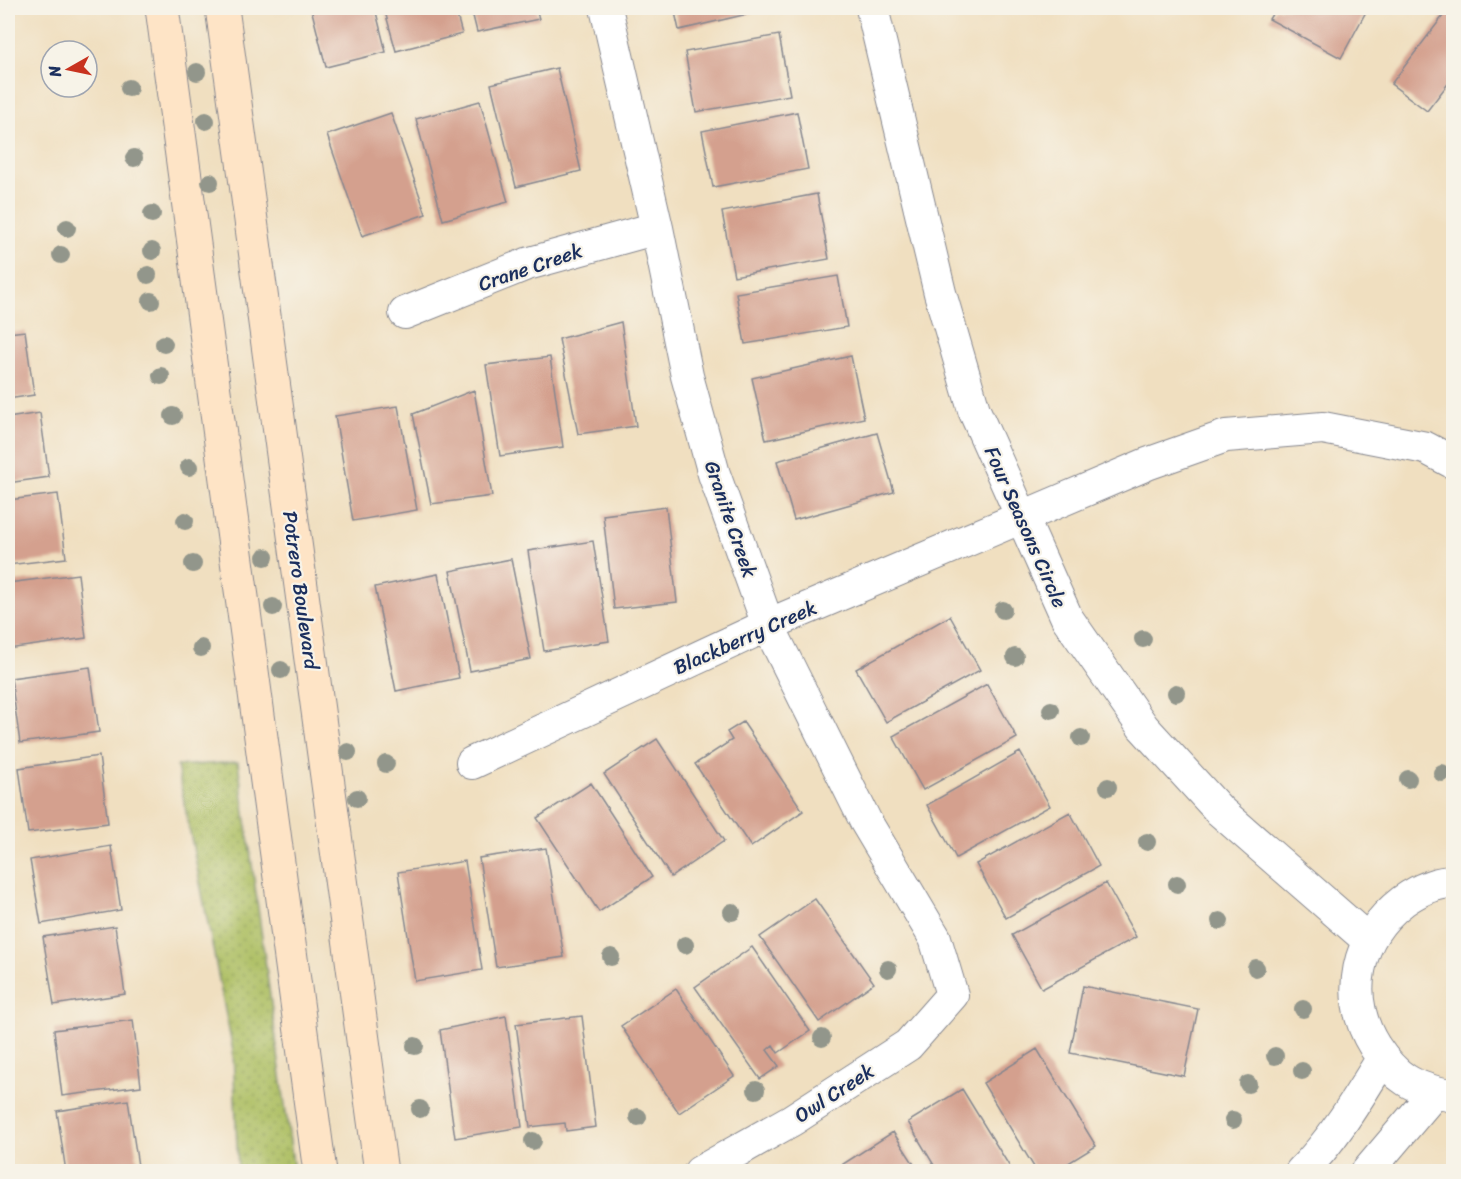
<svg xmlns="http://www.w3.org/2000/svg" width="1461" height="1179" viewBox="0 0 1461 1179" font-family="Sriracha,sans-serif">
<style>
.grass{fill:url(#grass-dots);stroke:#647660;stroke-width:1.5}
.building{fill:#d4a08e}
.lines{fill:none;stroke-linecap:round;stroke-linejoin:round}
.street-casing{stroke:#86878f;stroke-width:34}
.secondary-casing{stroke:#86878f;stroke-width:35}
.street{stroke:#fff;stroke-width:32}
.secondary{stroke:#fee4c6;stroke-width:33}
.tree{fill:#92968b}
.labels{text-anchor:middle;stroke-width:4.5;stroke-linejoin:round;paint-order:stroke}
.street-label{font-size:20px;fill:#1b2f5e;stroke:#f7f3e8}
</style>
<defs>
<pattern id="grass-dots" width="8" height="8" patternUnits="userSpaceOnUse" patternTransform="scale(1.5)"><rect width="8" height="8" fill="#acbe61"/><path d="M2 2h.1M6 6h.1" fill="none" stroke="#8b9b53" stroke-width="1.8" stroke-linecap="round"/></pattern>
</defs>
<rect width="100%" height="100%" fill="#f7f3e8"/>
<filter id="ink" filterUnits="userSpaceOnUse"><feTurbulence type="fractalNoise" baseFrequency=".0167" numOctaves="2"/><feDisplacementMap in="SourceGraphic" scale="12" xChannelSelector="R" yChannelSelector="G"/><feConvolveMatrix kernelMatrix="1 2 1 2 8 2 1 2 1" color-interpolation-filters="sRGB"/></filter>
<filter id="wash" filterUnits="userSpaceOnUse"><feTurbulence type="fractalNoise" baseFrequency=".008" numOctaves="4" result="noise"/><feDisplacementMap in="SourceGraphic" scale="24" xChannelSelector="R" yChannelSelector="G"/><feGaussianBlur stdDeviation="1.35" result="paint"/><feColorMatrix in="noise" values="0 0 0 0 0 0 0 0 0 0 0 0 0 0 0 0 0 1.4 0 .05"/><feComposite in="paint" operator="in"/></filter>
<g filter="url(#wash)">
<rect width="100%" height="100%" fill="#f0dfc0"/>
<path class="grass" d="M238,762l56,409h-56l-5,-120 -56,-285z"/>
<g id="blocks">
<path class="building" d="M311,8h64l11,44 -60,15z
M384,8h71l7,26 -66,17z
M471,8h65l3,11 -62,13z
M674,8h99l-94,22z
M1276,8h92l-27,50 -72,-39z
M1449,8h5v68l-27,35 -36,-27z
M779,35l11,60 -94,17 -11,-60z
M557,68l24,103 -65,16 -25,-103z
M480,101l28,101 -65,18 -27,-101z
M797,112l11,57 -95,18 -11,-56z
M391,113l35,101 -64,22 -35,-101z
M817,194l12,65 -95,17 -12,-64z
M838,276l9,51 -102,17 -9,-51z
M8,295l4,22 -4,1z
M621,322l15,104 -58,8 -19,-95z
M25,331l9,64 -26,4v-66z
M851,356l13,62 -98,22 -14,-62z
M550,357l13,90 -63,9 -14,-91z
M474,390l18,106 -61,8 -18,-90z
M398,406l19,104 -64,11 -18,-105z
M40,413l9,64 -41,6v-65z
M877,433l17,59 -100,28 -17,-59z
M58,494l8,64 -58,7v-65z
M666,507l11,95 -63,7 -11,-94z
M593,541l16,100 -65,10 -16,-100z
M511,559l20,100 -61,12 -20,-100z
M78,574l8,64 -78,11v-66z
M438,574l21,104 -63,13 -21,-104z
M950,616l30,54 -94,52 -30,-53z
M90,667l9,65 -79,11 -9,-65z
M987,684l30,54 -94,52 -30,-54z
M743,722l60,89 -52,36 -56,-83 37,-24 -5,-8z
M657,739l67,102 -53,36 -67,-103z
M1020,752l30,54 -94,52 -29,-53z
M99,756l9,67 -80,10 -9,-65z
M591,783l61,94 -53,35 -62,-94z
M1070,812l29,54 -93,52 -30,-54z
M111,846l10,64 -80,14 -11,-64z
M546,848l18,109 -68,10 -17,-109z
M465,861l17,109 -67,11 -17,-109z
M1106,883l30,54 -94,52 -30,-54z
M815,899l59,84 -55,39 -59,-85z
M115,926l10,68 -71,11 -11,-68z
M752,947l58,84 -32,22 -5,-8 -6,5 12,16 -19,13 -65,-92z
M1083,986l115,23 -14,67 -114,-23z
M676,989l58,87 -55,37 -58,-87z
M506,1016l16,111 -67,11 -15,-108z
M582,1016l14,111 -30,4 -1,-8 -35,4 -14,-103z
M133,1020l8,66 -79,10 -8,-66z
M1037,1049l59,97 -42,26h-17l-54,-89z
M962,1089l51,83h-75l-30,-50z
M128,1100l10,66 -41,6h-31l-9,-61z
M893,1132l26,40h-76l-3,-6z"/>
</g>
</g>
<g filter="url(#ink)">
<use href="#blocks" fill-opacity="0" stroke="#86878f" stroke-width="1.5"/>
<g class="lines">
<defs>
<path id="street" d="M606,8l51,220 30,148 27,98 54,151 98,197 69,116 17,57 -44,50 -116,75 -92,52
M872,8l68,285 34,117 93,208 76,109 77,84 148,129
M405,313l122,-49 130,-36
M472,763l296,-138 379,-161 79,-28 97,-8 103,20 28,15
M1454,882c-18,0 -37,9 -51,19 -47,36 -60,95 -28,146 8,12 18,25 31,33 14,9 31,13 48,16
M1301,1172c33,-33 57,-74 81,-113
M1367,1172l67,-79"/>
<path id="secondary" d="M162,8l158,1164
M222,8l159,1164"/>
</defs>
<use href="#street" class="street-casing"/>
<use href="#secondary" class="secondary-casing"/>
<use href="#street" class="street"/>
<use href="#secondary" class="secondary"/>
</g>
<g class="tree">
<circle cx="197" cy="72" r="9"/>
<circle cx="129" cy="88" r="9"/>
<circle cx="206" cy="121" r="9"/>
<circle cx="134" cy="158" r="9"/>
<circle cx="210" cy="182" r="9"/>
<circle cx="152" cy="214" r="9"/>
<circle cx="67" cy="228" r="9"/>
<circle cx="152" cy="251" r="9"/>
<circle cx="61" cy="255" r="9"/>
<circle cx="148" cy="275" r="9"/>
<circle cx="151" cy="301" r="9"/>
<circle cx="164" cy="344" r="9"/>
<circle cx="161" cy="376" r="9"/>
<circle cx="173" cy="416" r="9"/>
<circle cx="189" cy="467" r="9"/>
<circle cx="185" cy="521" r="9"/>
<circle cx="265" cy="557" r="9"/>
<circle cx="193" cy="564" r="9"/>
<circle cx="273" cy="607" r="9"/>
<circle cx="1003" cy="610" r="9"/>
<circle cx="1143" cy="639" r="9"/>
<circle cx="201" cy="648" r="9"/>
<circle cx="1015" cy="657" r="9"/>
<circle cx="281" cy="670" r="9"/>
<circle cx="1176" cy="693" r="9"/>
<circle cx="1051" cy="710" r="9"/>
<circle cx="1081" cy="738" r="9"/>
<circle cx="348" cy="752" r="9"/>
<circle cx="386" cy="764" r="9"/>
<circle cx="1442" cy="773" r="9"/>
<circle cx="1408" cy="779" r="9"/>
<circle cx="1108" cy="787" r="9"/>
<circle cx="357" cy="798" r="9"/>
<circle cx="1147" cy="842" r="9"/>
<circle cx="1177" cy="884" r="9"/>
<circle cx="732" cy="912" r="9"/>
<circle cx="1220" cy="921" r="9"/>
<circle cx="685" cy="945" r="9"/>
<circle cx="611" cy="957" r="9"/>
<circle cx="1256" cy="968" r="9"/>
<circle cx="888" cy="969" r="9"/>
<circle cx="1303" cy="1009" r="9"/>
<circle cx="822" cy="1038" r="9"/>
<circle cx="415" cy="1046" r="9"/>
<circle cx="1275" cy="1056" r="9"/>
<circle cx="1302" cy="1071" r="9"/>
<circle cx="1248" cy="1084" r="9"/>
<circle cx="756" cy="1090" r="9"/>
<circle cx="420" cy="1109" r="9"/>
<circle cx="638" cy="1117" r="9"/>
<circle cx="1233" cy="1120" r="9"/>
<circle cx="533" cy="1141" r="9"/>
</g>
</g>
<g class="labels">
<g class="street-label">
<text transform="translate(530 267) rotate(-19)" y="7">Crane Creek</text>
<text transform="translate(731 519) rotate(71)" y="7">Granite Creek</text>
<text transform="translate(1026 527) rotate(66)" y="7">Four Seasons Circle</text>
<text transform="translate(301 590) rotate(82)" y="7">Potrero Boulevard</text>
<text transform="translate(745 637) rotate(-24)" y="7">Blackberry Creek</text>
<text transform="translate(834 1093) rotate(-33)" y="7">Owl Creek</text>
</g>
</g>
<rect width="1461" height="1179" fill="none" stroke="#f7f3e8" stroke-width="30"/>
<g transform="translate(69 69) rotate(261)"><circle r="28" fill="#f7f3e8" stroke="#9fa5b1" stroke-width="1.5"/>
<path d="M0-4.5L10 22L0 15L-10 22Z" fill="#c8321e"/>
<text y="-9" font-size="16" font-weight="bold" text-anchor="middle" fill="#1b2f5e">N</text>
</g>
</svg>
